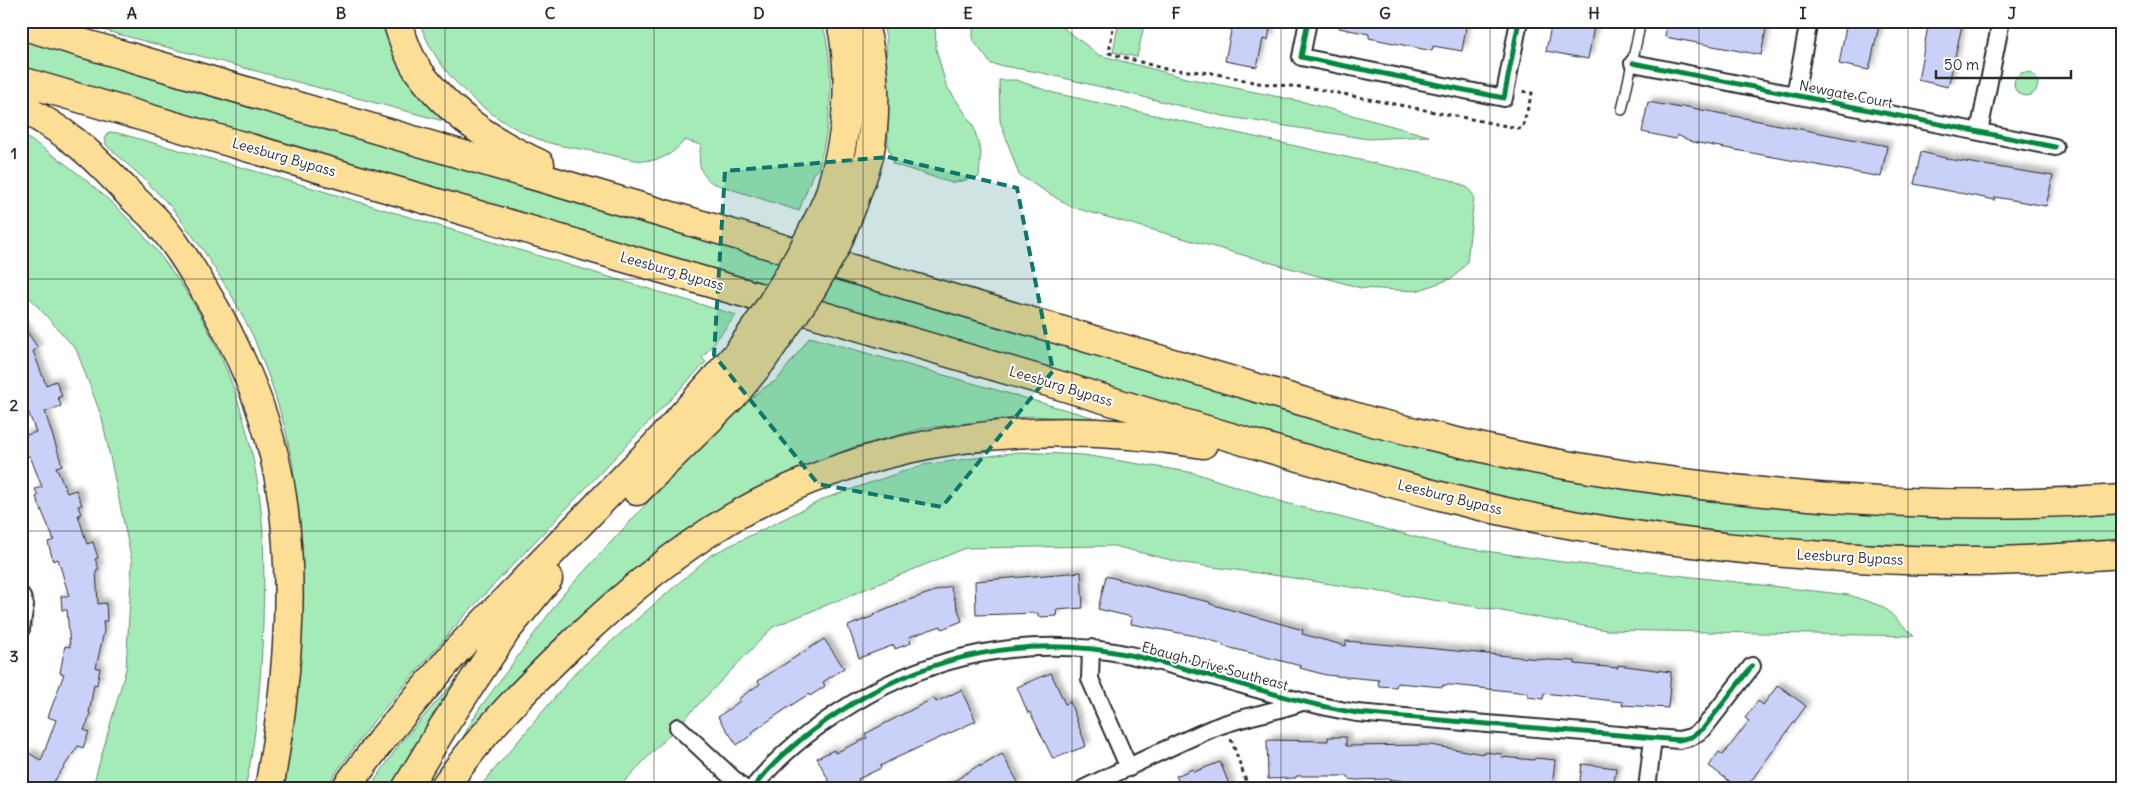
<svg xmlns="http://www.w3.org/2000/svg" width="2144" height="810" viewBox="0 0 2144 810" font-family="Delius,sans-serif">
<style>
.green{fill:#a5ebb8;stroke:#688b72}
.building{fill:#c9d1f9;stroke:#2b2b2b;filter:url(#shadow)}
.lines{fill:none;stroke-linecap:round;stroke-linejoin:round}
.service-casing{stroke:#2b2b2b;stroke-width:12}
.minor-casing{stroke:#2b2b2b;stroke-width:20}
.motorway-casing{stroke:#2b2b2b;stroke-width:31}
.path{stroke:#2b2b2b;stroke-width:3;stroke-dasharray:4 4;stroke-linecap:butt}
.service{stroke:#fff;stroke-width:9}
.minor{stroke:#fff;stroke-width:16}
.motorway{stroke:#fdde96;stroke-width:28}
.motorway-bridge-casing{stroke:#2b2b2b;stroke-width:31;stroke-linecap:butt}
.motorway-bridge{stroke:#fdde96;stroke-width:28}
.cycleway-casing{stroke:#fff;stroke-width:8}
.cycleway{stroke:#00873e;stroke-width:5}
.marked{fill:#0f766e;fill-opacity:0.2;stroke:#0f766e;stroke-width:4;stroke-dasharray:10 6;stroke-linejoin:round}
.grid{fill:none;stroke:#2b2b2b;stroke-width:1;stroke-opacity:0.55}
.labels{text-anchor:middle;stroke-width:4;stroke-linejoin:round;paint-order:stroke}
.street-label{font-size:14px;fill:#2b2b2b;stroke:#fff}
.neatline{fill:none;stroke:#2b2b2b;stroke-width:2}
.grid-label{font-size:16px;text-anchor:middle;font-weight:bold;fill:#2b2b2b}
</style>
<defs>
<filter id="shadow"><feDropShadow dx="4.5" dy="-4.5" stdDeviation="2.5" flood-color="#0004"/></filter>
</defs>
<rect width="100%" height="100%" fill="#fff"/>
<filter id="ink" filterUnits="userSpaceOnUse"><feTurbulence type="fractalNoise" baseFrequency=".02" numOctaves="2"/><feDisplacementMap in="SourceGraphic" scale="10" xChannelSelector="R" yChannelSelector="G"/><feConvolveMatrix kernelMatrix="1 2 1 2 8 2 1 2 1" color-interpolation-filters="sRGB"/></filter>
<g filter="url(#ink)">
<path class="green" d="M69,21h316l24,59 34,41z
M419,21h403c14,50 9,100 -4,149l-5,3 -14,38 -87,-28c-14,-11 -14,-21 -11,-38l-16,-5c-26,31 -49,20 -84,13 -21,-5 -44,-6 -63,-14 -52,-21 -101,-64 -119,-118z
M882,21h53l1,28 10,36 27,40 8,27 -2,25 -27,6 -59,-19 -5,-18 -2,-108z
M973,21h86l2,5 38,29 87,23 118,24 125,34 -61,3 -145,-23 -185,-44 -47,-8 -18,-24z
M1119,21h26l-8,36 -24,-5z
M21,40l1331,389 124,30 102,22 96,16 98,10 98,7 92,2 161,-5v31c-94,7 -189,6 -284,1 -91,-5 -184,-13 -274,-31 -61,-12 -122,-29 -184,-43l-1360,-398z
M2014 84a12 12 0 1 1 24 0a12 12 0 1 1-24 0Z
M999,80h17l38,13 397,87 17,8 6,8 -7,67 -14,15 -36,13 -56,-3 -290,-81 -52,-32 -19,-54z
M109,132l9,1 158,44 460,138 -34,43 4,4 -241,253 -92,107 -49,67h-39l16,-220 -8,-104 -8,-37 -13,-43 -19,-49 -21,-40 -29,-46 -31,-42 -28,-29 -38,-34 -1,-8z
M21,134c137,84 218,206 239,366 5,41 4,83 3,124 -2,55 -6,111 -18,165h-153l34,-120 6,-107 -30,-144 -26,-69 -55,-61z
M810,337l292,83 -70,-4 -108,12 -73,20 -51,22 -56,27 -285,251 4,-11 16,-28 86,-117 142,-154 55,-49 15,-9z
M1019,452l65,3 111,18 91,30 164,43 113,16 286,33 35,12 30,29 -308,-6 -110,-20 -216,-34 -97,-13 -69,-17 -148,2 -193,79 -156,162h-139l98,-117 135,-117 115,-57 96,-33z
M493,637l-98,152h-26l30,-44z"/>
<path class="building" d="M1233,21h38l-3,19 -5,-1 -6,28 -32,-6z
M1340,21h127l-5,30 -29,-5 -1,5 -63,-13v-4l-30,-6z
M1552,21h43l-7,38 -42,-8z
M1667,21h83l17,3 -6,31 -96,-18z
M1847,21h33l-11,49 -30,-6z
M1929,21h34l-15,66 -30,-7z
M1648,102l33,6 1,-2 205,40 -6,31 -188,-35 -16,-7 -1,4 -34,-7z
M1921,152l32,8 100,16 -7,30 -51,-9v3l-81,-16z
M21,323l17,25 -5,3 13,34 10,-4 6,15 -4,1 3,9 -16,6 17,53 -6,2 11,26 9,-3 6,15 -4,1 3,8 -3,1 9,29 6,-2 5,16 -3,1 4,10 -3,1 2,34 8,-1 1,18h-4l1,10 -8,37h4l-3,17 -3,-1 -5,29 2,1 -7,16 5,2 -6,16 -5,-2 -29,43h-28v-24l8,-12 12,8 15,-41 -8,-3 16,-43 -4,-1 5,-27 5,1 -3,-37h-5l-1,-14h8l-11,-37 -5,2 -5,-19 6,-2 -18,-43 2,-1 -3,-7 7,-2 -12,-31 -9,3v-22l15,-5 -10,-26 -5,2z
M1081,572l2,36 -27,2 1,6 -19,1v-4l-62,2 -1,-34z
M1106,576l53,14 -1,1 52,11v2l93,26 -1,4 44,12v-5l80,7 123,12 26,1v3l43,4v-3l53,7 -3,36 -46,-3 1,-3 -79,-9 -1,6 -15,-2v-4l-77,-8h-8v2l-46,-4 -1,4 -18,-1 1,-6 -53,-5 -26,-7 1,-2 -78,-20v-2l-27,-8 -65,-12 1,-7 -34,-8z
M950,586l12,35 -20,8 -1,-3 -32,11 2,6 -16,6 -1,-4 -35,13 -11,-32 26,-10 -1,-1 25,-10 -1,-1z
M824,639l20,29 -21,14 2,4 -15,10 -1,-2 -13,8 -44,30 1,2 -16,11 -19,-28 22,-16 -2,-2 22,-15 -2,-3z
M1051,673l14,31 5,-2 16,44 -33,13 -23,-47 -2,1 -11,-26z
M1778,685l28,21 -61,83h-5l-31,-23 10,-14 4,3 26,-34 -4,-3 13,-17 5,4z
M961,690l15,31 -80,37 -16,8 1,2 -23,11 1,3 -14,7h-12l-16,-31 17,-8 1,3 32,-15 -2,-4 69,-36 2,4z
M1328,737h18v9l84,-1 53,9v-2l19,2 -1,3 33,3 1,-2 20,2 -3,29h-49l-57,-5v3l-58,-8 -32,1 -7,-1 -1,-3h-52v2l-28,1 -1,-39 61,1z
M1002,754l17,30 -7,5h-70l37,-24 1,2z
M1220,762l11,27h-49l-6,-13 17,-7 1,3z
M1582,764l34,4 -2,16 -7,-1 -1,6h-27z"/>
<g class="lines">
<defs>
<path id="service" d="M1622,110l19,-89"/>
<path id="minor" d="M1308,21l-7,36 203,41 15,-77
M1633,63l422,84
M1795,95l14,-74
M1979,132l22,-111
M21,595l4,10 -4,24
M1091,648l-1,31 39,89
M678,727l66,62
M752,789c31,-40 74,-71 117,-95 80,-44 172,-58 261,-39 76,16 150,45 227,58l322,27 12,-3 12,-8 49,-63
M1083,789c43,-21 86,-42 130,-61 30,-12 59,-15 89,-26
M1647,789l6,-51"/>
<path id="motorway" d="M397,21c6,19 13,41 26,56 30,39 73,67 117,87
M21,25l1352,397c64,15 128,32 193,43 184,32 370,47 557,34
M21,81l1034,303c101,31 202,62 304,90 62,17 123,34 186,46 144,27 289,42 436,41 47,0 95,-4 142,-7
M21,107c18,10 36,21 53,34 21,16 38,35 56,54 8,8 17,16 25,24 19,21 33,44 47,67 40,66 69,135 80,211 14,96 4,196 -13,292
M829,196c18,-61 25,-112 12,-175
M853,204c5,-16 12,-32 16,-48 9,-44 6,-92 -6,-135
M637,491l96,-95 28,-34
M345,789l38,-51 74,-88 196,-202 84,-94
M406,789l37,-62 63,-96 42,-52
M443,789c37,-54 83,-101 130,-146 48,-46 100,-90 157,-124 145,-85 309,-102 473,-75"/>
</defs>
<use href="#service" class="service-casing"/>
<use href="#minor" class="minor-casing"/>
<use href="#motorway" class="motorway-casing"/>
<path class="path" d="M1114,21l-5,32 56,16 47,4 46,10 54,5 210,41 10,-36 -11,-2
M1231,739l18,50"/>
<use href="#service" class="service"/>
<use href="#minor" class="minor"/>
<use href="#motorway" class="motorway"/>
<defs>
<path id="motorway-bridge" d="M737,354c36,-49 68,-102 92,-158
M761,362l50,-72 25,-44 17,-42"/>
</defs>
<use href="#motorway-bridge" class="motorway-bridge-casing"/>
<use href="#motorway-bridge" class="motorway-bridge"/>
<defs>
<path id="cycleway" d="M1308,21l-7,36 203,41 15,-77
M1633,63l422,84
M752,789c31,-40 74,-71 117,-95 80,-44 172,-58 261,-39 76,16 150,45 227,58l322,27 12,-3 12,-8 49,-63"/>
</defs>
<use href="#cycleway" class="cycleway-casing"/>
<use href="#cycleway" class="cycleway"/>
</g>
</g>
<path class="marked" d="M888,157l129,31 36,183 -111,136 -124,-23 -104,-129 11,-184z"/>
<path class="grid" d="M236,21v768M445,21v768M654,21v768M863,21v768M1072,21v768M1281,21v768M1490,21v768M1699,21v768M1908,21v768M21,279h2102M21,531h2102"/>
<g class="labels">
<g class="street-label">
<text transform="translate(1846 94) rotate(11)" y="5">Newgate Court</text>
<text transform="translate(284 157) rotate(16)" y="5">Leesburg Bypass</text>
<text transform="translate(672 271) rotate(16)" y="5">Leesburg Bypass</text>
<text transform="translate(1061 386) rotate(17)" y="5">Leesburg Bypass</text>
<text transform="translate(1450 497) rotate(14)" y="5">Leesburg Bypass</text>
<text transform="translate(1850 557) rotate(3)" y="5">Leesburg Bypass</text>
<text transform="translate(1215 666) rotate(15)" y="5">Ebaugh Drive Southeast</text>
</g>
</g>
<rect width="2144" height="810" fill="none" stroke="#fff" stroke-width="55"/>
<path d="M1936 70v8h135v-8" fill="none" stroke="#2b2b2b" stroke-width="2.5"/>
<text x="1944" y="70" font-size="15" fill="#2b2b2b" stroke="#ffffff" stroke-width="4" paint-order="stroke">50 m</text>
<rect x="28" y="28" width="2088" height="754" class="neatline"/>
<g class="grid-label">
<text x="132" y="19">A</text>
<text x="341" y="19">B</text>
<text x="550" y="19">C</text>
<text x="759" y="19">D</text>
<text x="968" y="19">E</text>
<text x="1176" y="19">F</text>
<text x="1385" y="19">G</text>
<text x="1594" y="19">H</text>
<text x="1803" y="19">I</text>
<text x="2012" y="19">J</text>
<text x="14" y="159">1</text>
<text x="14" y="411">2</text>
<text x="14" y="662">3</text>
</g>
</svg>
